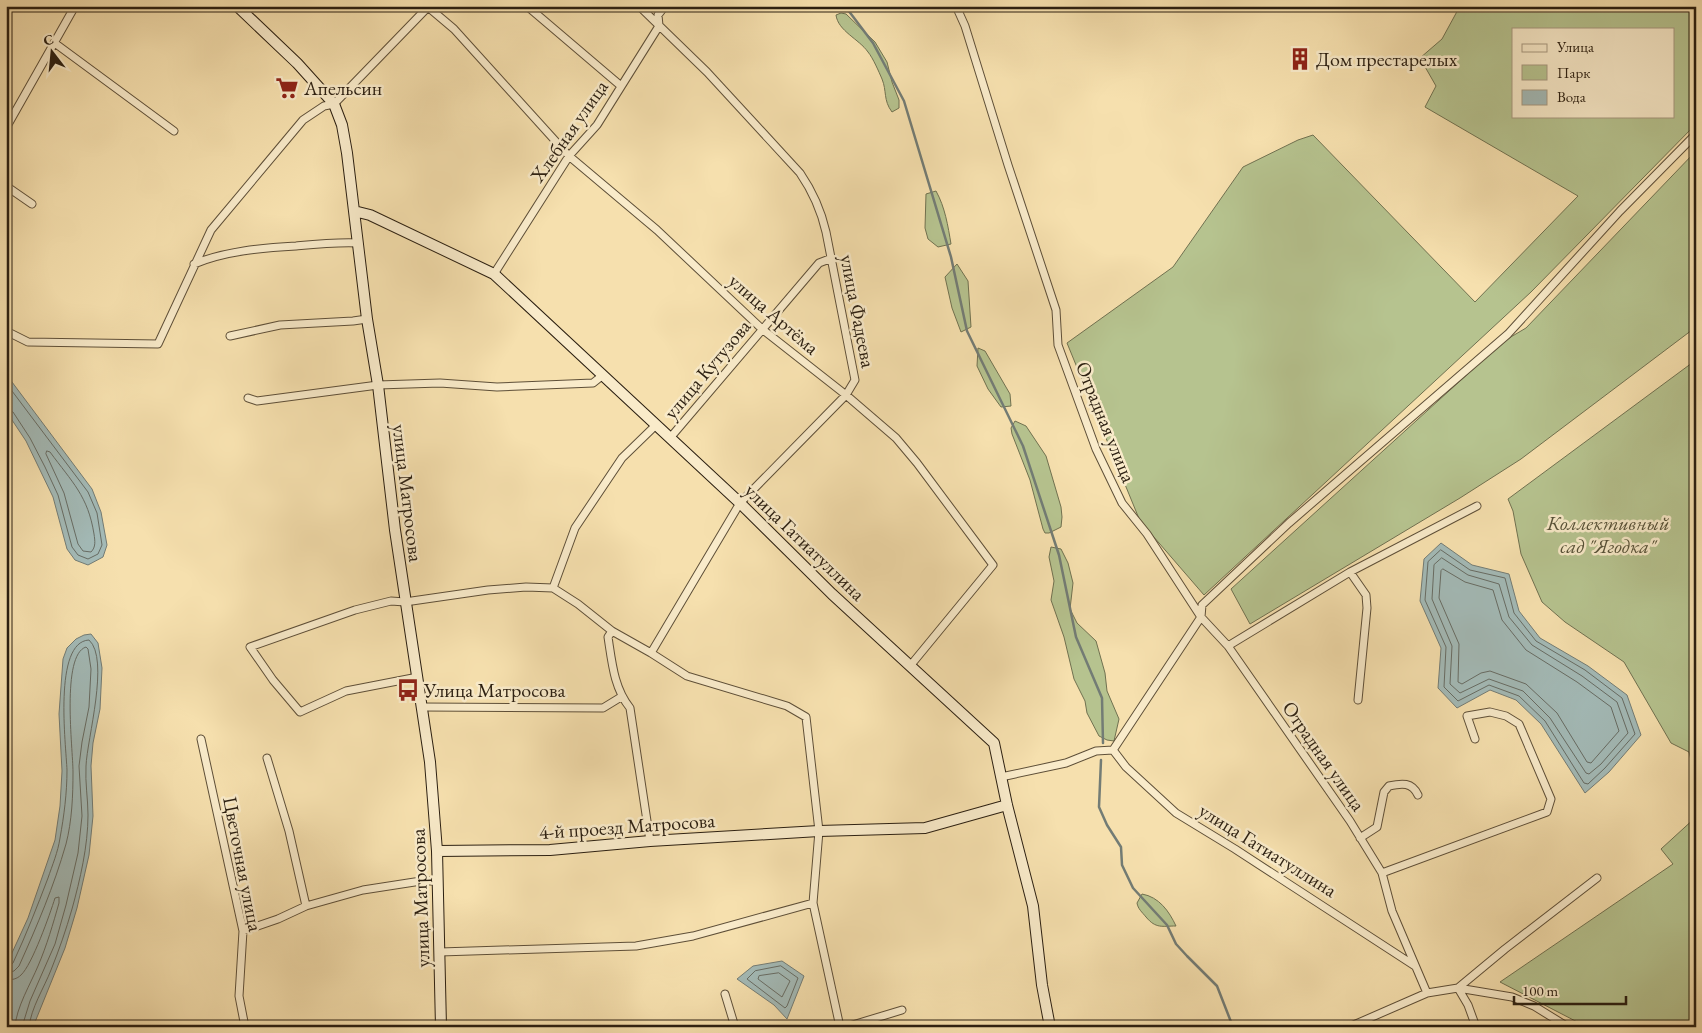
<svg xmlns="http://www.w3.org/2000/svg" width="1702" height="1033" viewBox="0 0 1702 1033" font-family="'EB Garamond',serif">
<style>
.green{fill:#b6c38f;stroke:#707150;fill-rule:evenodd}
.water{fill:#a3bab7;stroke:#737c75}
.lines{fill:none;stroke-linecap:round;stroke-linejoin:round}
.shore{stroke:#676c64;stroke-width:1}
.stream{stroke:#737c75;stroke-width:2.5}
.street-casing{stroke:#5e4f38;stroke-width:9}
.secondary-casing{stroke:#2b1f11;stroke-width:12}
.street{stroke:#f9ebca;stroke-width:7}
.secondary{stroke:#f9ebca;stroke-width:10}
.labels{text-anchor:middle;stroke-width:5;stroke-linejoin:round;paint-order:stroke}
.poi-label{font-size:20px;fill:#2b1f11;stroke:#f9ebca;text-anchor:start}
.street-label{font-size:20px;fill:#2b1f11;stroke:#f9ebca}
.park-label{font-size:20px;font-style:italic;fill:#555037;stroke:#f9ebca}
</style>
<rect width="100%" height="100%" fill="#f6e0ae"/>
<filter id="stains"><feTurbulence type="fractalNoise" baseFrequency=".004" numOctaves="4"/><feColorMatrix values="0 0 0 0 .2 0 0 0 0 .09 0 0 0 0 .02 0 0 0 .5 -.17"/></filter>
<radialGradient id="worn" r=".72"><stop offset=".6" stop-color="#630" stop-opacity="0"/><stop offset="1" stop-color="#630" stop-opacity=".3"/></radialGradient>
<path class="green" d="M1460,6h236v118l-165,168 -327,303 -64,-74 -73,-178 106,-76 70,-100 55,-27 15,-5 162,167 103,-106 -153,-89 11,-21 -16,-28 22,-19zM1513,29h160v87h-160z
M841,13l5,1 29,28 12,20 5,20 7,18v8l-7,4c-9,-12 -5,-21 -10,-33 -3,-7 -9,-21 -14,-27 -9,-13 -30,-21 -32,-37z
M1696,151v176l-175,132 -61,39 -210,126 -19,-35 273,-248 22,-13z
M936,191c9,16 12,35 15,53l-13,3 -10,-8 -3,-11 1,-34z
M957,264l11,17 3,46 -10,5 -9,-24 -7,-31z
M978,348l7,3 25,43 1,12 -10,1 -13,-18 -11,-23z
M1696,360v420l-7,-28 -18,-9 -47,-81 -59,-40 -23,-20 -21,-48 -8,-43 -5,-12z
M1015,421l11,5 20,30 15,51 1,10 -1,10 -12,6h-4l-2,-4 -13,-49 -18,-46 -1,-6z
M1051,547l10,2 7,14 5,20 -3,26 7,14 19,18 9,32 2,18 12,28 -5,22 -7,-1 -8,-4 -12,-23 -2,-12 -11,-22 -10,-42 -13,-37 3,-19 -5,-24z
M1696,817v210h-109l-87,-45 173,-118 -12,-15z
M1142,894c17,3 27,17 34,32 -14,0 -20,3 -30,-9 -4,-5 -8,-8 -9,-14z"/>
<path class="water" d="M6,374l86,115 9,23 6,33 -4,12 -15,8 -13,-5 -8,-11 -14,-52 -27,-56 -20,-30z
M1441,543l31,22 37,9 10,37 21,27 48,28 39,29 14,40 -32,37 -24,21 -44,-69 -25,-24 -26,-10 -33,18 -19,-20 3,-40 -21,-47 4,-42z
M91,634l7,9 4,25 -2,41 -7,34 -2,23 2,50 -4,39 -12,53 -12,40 -32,79h-27v-61l22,-48 27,-78 5,-34 2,-35 -3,-57 4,-55 4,-11 9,-9 8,-4z
M782,961l22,15 -17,43 -13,-14 -37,-26 16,-13z"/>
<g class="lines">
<path class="shore" d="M6,383l82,109 9,21 5,32 -4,9 -10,5 -10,-4 -6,-8 -14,-52 -13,-28 -15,-29 -17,-26 -7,-3
M47,451l3,1c22,30 38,44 44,82 1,7 2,13 -3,18l-8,-1 -5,-7 -14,-51 -18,-39z
M1441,550l29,20 35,8 9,35 22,28 49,29 37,28 13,36 -30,34 -17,16 -4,-1 -39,-62 -26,-25 -30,-11 -31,16 -14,-14 2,-40 -21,-47 3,-38z
M1442,558l26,17 31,9 10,33 23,28 50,31 35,26 11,31 -27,31 -12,10 -3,-1 -36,-55 -27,-27 -34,-12 -29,14 -10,-9 2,-38 -20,-47 2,-34z
M1443,569l22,13 28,8 9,30 24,30 51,32 34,25 8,24 -28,32 -4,-1 -30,-49 -31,-29 -36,-13 -9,2 -19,11 -4,-2 1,-38 -20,-46 2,-27z
M781,966l17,12 -11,28 -2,2 -38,-29 8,-8z
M6,967l4,-1 3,-3c13,-28 24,-56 35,-85 4,-12 10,-26 12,-40 4,-22 7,-45 7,-68 -1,-25 -14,-128 22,-130 21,19 -2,99 -3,126 -1,17 2,33 2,49 0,31 -8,65 -16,94 -6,21 -13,41 -21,61 -7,18 -20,38 -22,57
M6,973l8,-2 5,-5c18,-40 35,-80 47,-122 6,-23 7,-49 7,-72 0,-23 -12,-117 13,-125l2,2 3,20 -2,38 -7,35 -3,24 3,50 -4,37 -12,52 -11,39 -25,57 -8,26
M779,973l11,8 -8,16 -24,-18 1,-3z
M6,980c6,0 11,-1 15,-5 11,-10 29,-61 34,-77l4,-1v6c-6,21 -12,42 -21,63 -7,17 -22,42 -23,61"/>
<path class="stream" d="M845,6l28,37 31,58 47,156 16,74 56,115 36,109 17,82 26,61 1,45
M1101,760l-2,47 8,18 14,22 1,18 11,23 34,37 9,19 11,12 30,30 16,41"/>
<defs>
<path id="street" d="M527,6l94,80
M639,6l68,66 93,101c13,19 21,37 26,59l29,148 -9,15 -106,108 -89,150
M956,6l9,20 43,139 48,145 2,35 38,104 26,54 25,31 54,83 27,29 122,175 32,52 10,38 35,82
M428,7l26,22 115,127 88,74 105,99 84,66 50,43 21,25 76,102 -83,101
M56,44l118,87
M6,128l69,-122
M6,186l26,18
M194,264c32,-13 67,-16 102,-18 21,-2 41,-4 62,-3
M494,274l75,-118 28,-31 62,-99 -1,-11 7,-9
M6,331l22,11 130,2 53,-114 92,-110 21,-14 10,-2 95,-98
M230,336l50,-11 73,-4 14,-2
M248,398l9,3 121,-16 62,-2 57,4 96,-4 10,-8
M670,438l149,-175 13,-5
M1350,572l16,23 1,13 -9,92
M553,588l22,-60 47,-70 34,-33
M612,631l-4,6c4,26 6,51 22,71l20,133
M1228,646l122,-74 127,-66
M418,677l-72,14 -46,21 -27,-32 -23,-33 105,-37 36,-9 14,1 83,-12 38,-3 27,1 25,16 34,27 39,22 36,23 100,30 19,11 13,114 -6,72 27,124
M422,707l181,1 18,-11
M201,739l42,192 -4,65 6,31
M1113,750l13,17 50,46 59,36 180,117
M267,758l22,73 17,75
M1001,777l65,-14 30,-12 17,-1 88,-133 1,-12 87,-82 219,-189 112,-123 76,-77
M1360,838l17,-11 7,-35 5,-6c13,-3 23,-4 29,9
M1382,873l165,-61 4,-13 -32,-75 -13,-8 -16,-4 -23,4 8,23
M243,931l35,-12 28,-13 57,-16 58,-9h17
M440,952l196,-6 57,-10 120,-33
M725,994l10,33
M846,1027l56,-17
M1349,1027l78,-34 31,-5 54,9 22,9 34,21
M1476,1027l-8,-22 -10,-17 47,-39 92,-71"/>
<path id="secondary" d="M237,6l60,57 37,41 8,21 5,28 20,166 11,66 17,145 35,232 7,89 4,176
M354,211l16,4 124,59 246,229 92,91 162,149 13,62 26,101 9,79 8,42
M437,851l113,-1 100,-9 169,-10 106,-3 82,-23"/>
</defs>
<use href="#street" class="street-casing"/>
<use href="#secondary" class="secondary-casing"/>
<use href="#street" class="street"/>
<use href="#secondary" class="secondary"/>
</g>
<defs>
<symbol id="building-bare" viewBox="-9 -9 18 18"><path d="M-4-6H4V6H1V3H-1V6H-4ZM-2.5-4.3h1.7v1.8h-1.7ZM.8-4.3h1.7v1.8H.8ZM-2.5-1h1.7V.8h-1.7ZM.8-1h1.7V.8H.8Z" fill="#8f2418" stroke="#f9ebca" stroke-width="2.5" paint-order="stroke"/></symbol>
<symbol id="supermarket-bare" viewBox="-9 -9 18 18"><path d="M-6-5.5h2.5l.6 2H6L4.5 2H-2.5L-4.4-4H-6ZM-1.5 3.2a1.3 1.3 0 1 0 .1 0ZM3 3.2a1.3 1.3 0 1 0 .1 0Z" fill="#8f2418" stroke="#f9ebca" stroke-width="2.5" paint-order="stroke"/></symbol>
<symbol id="bus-bare" viewBox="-9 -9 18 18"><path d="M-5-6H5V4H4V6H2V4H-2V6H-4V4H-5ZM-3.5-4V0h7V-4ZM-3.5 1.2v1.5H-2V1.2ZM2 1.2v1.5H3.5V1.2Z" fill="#8f2418" stroke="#f9ebca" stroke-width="2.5" paint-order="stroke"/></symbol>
</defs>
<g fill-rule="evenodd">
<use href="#building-bare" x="1284" y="43" width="32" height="32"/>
<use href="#supermarket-bare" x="271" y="72" width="32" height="32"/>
<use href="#bus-bare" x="392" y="674" width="32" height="32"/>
</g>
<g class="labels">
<g class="poi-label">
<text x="1316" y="66">Дом престарелых</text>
<text x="304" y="95">Апельсин</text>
<text x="424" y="697">Улица Матросова</text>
</g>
<g class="street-label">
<text transform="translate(569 131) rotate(-55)" y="7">Хлебная улица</text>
<text transform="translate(858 311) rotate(79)" y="7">улица Фадеева</text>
<text transform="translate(774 314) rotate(41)" y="7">улица Артёма</text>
<text transform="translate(707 369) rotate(-50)" y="7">улица Кутузова</text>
<text transform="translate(1106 422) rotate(68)" y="7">Отрадная улица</text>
<text transform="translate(408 493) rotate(83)" y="7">улица Матросова</text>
<text transform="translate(805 542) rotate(44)" y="7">улица Гатиатуллина</text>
<text transform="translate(1324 756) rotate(55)" y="7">Отрадная улица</text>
<text transform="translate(627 826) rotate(-4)" y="7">4-й проезд Матросова</text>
<text transform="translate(1268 850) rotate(32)" y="7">улица Гатиатуллина</text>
<text transform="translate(243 864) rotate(79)" y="7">Цветочная улица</text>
<text transform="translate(420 898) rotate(-92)" y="7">улица Матросова</text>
</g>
<g class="park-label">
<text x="1608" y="530">Коллективный<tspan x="1608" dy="23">сад "Ягодка"</tspan></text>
</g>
</g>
<rect width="1702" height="1033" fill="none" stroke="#f6e0ae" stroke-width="25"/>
<rect x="8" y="8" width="1687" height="1018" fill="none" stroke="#2b1f11" stroke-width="2.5"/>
<rect x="12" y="12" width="1677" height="1008" fill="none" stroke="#2b1f11"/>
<rect x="1512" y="28" width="162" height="90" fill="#f9ebca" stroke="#a79980"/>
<rect x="1522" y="44" width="25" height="8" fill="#f9ebca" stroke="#a79980"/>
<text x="1557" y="52" font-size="15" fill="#2b1f11">Улица</text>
<rect x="1522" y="65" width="25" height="15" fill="#b6c38f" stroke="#a79980"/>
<text x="1557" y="78" font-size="15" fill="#2b1f11">Парк</text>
<rect x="1522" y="90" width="25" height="15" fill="#a3bab7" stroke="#a79980"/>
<text x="1557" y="102" font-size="15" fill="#2b1f11">Вода</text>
<g transform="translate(52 52) rotate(344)" stroke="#f9ebca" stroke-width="4" paint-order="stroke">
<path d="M0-4L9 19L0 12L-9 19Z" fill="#2b1f11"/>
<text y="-8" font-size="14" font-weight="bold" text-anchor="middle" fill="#2b1f11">С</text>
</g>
<path d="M1514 996v8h112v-8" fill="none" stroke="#2b1f11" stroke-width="2.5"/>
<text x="1522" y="996" font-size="15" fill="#2b1f11" stroke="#f9ebca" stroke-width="4" paint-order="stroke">100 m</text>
<rect width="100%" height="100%" filter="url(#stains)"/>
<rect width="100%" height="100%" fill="url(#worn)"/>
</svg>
